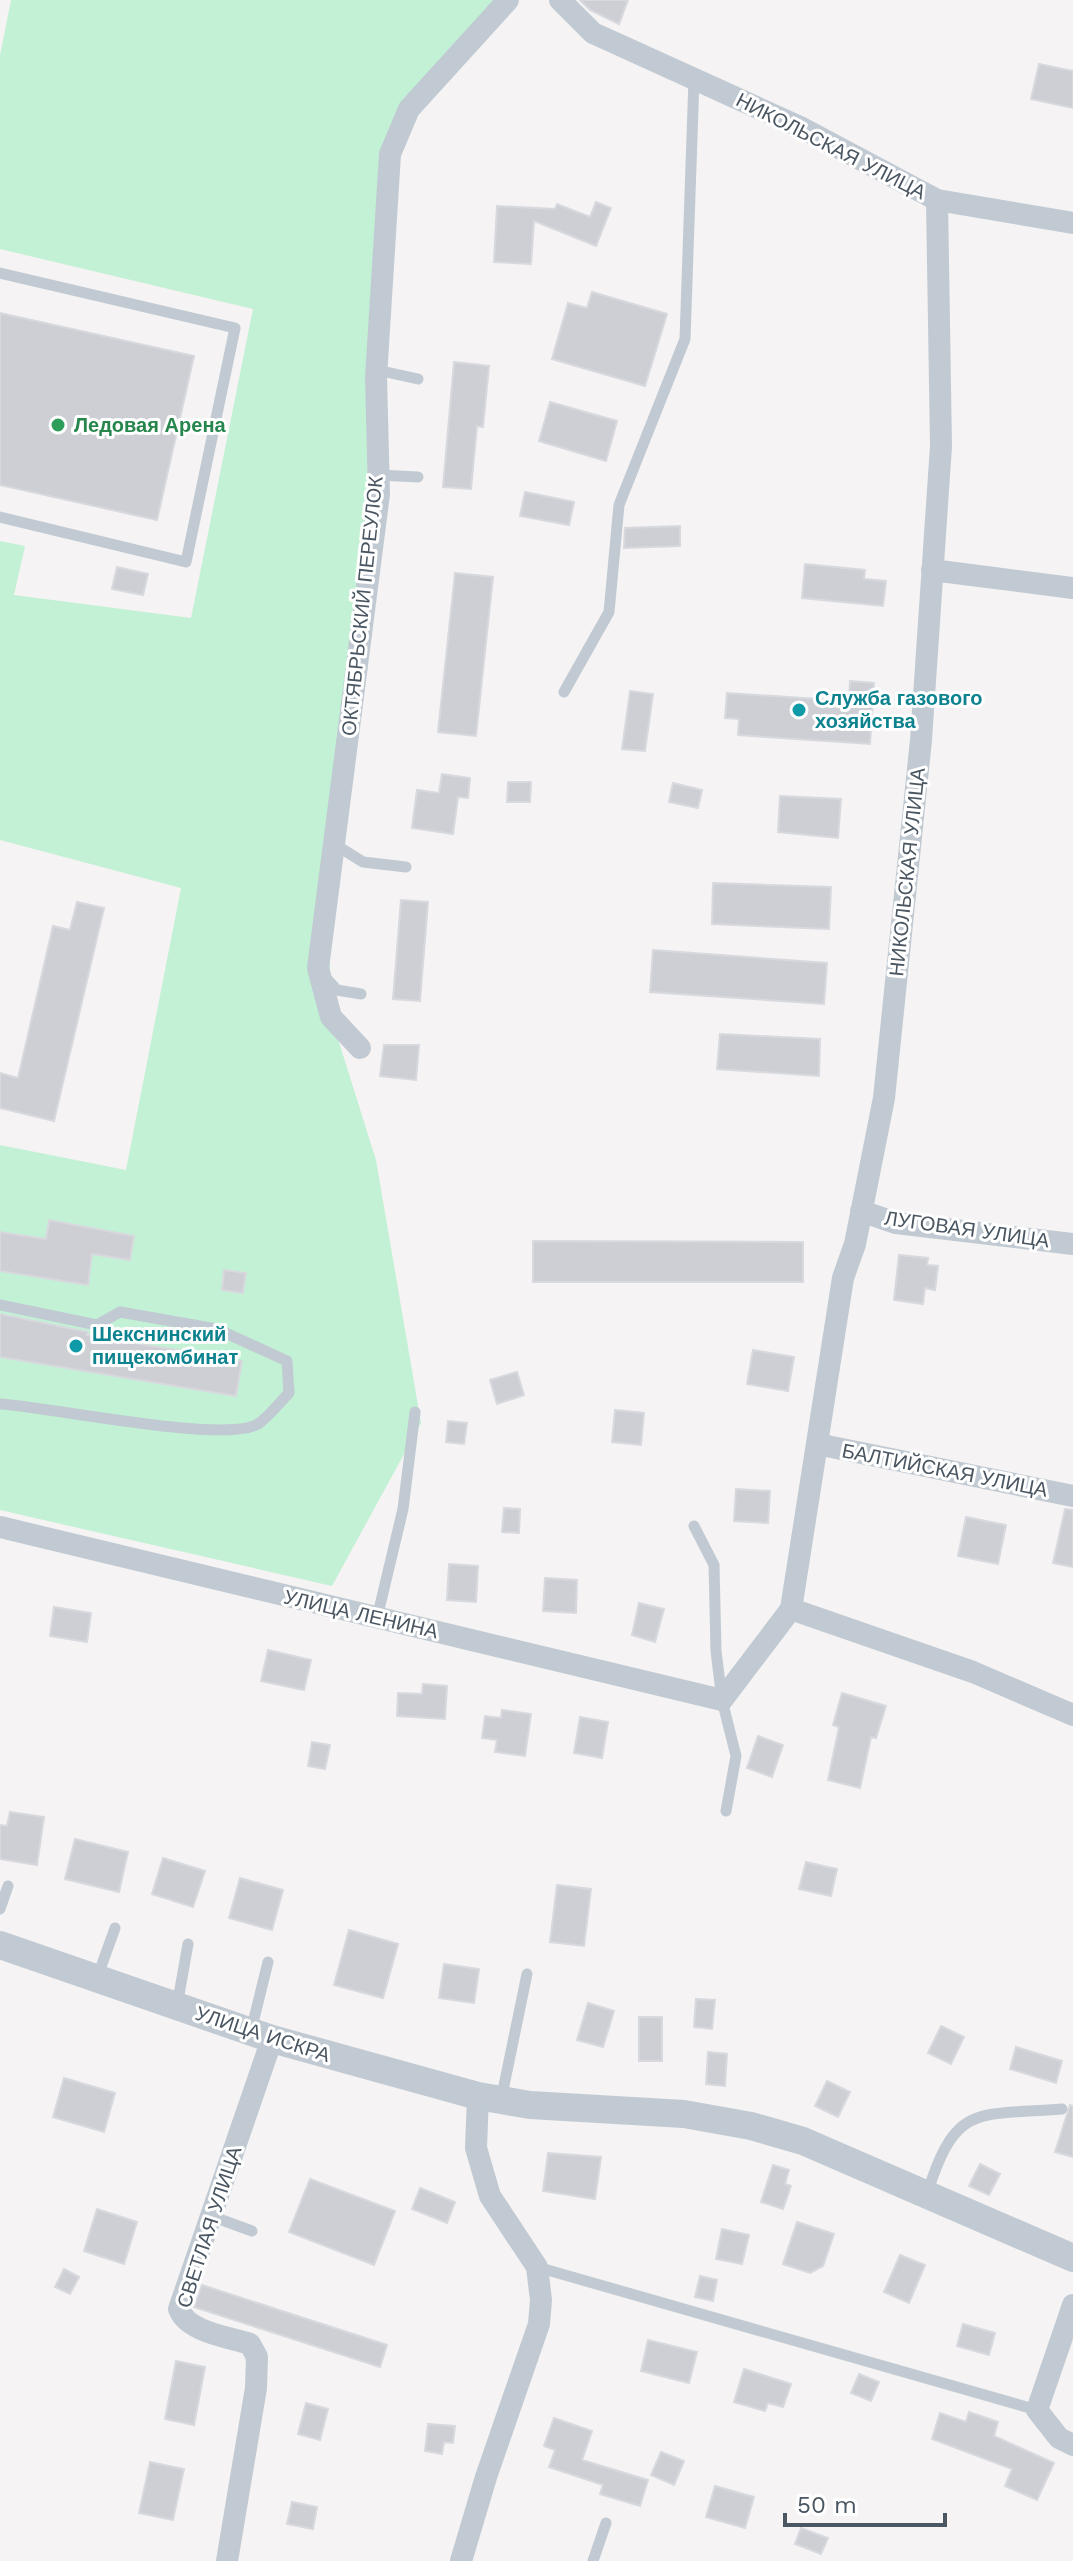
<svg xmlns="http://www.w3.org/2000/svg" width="1073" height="2561" viewBox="0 0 1073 2561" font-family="'Work Sans',sans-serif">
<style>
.green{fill:#c3f1d5}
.building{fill:#cdcfd5;stroke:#d7d9de;stroke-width:2}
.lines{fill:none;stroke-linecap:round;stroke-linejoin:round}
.service{stroke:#c1cad2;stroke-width:11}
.minor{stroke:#c1cad2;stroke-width:22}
.tertiary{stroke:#c1cad2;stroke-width:28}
.leisure-dot{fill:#2e9e5b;stroke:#fff;stroke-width:3}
.culture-dot{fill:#0f9aa8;stroke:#fff;stroke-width:3}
.labels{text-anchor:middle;stroke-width:6;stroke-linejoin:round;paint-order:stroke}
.street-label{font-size:20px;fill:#4a5661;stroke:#fff}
.leisure-label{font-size:20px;font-weight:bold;fill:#27864d;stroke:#fff;text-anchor:start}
.culture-label{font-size:20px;font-weight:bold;fill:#0d838f;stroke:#fff;text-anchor:start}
</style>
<rect width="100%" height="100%" fill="#f5f3f3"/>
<path class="green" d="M11,0h494l-101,98 -33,342 -5,84 -38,327 3,166 45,143 45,263 -89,163 -332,-76v-365l126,25 55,-282 -181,-48v-299l25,5 -11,49 177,23 62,-309 -253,-60v-194z"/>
<path class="building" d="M580,0h48l-9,24 -29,-14z
M1039,64l34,7v37l-42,-9z
M596,202l15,6 -15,38 -62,-25 -3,43 -37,-2 3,-56 58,3 2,-5 33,13z
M592,292l75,22 -22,72 -93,-27 16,-56 19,5z
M0,313l194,43 -37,164 -157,-35z
M454,362l35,4 -6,61 -6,-1 -6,63 -28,-2z
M550,402l67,19 -11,40 -67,-20z
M525,492l49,10 -5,23 -49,-9z
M680,526v20l-56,2 1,-20z
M805,564l60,6 -1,9 22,2 -3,25 -81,-8z
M117,567l31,7 -5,21 -31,-6z
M455,573l38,4 -17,159 -38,-4z
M850,681l24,2 -4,61 -132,-9 1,-16 -14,-1 2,-25 122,8z
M630,691l23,3 -8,57 -23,-2z
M442,774l28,4 -2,20 -10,-1 -5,37 -41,-6 5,-38 22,3z
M508,782h23l-1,20h-23z
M673,783l29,7 -4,18 -29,-6z
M780,796l61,3 -3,39 -60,-6z
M713,883l118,4 -2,42 -117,-5z
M401,900l27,2 -8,99 -27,-2z
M77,902l27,6 -50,213 -54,-13v-35l18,5 35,-152 17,4z
M653,950l174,13 -3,41 -174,-12z
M720,1034l100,5 -1,37 -102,-7z
M384,1045h35l-3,35 -36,-4z
M49,1220l85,16 -4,24 -38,-6 -4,31 -88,-14v-39l46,7z
M533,1241l270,1v40h-270z
M899,1255l29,3 -1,7 11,1 -3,24 -10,-2 -2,16 -29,-4z
M224,1270l22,3 -3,20 -21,-3z
M0,1314l88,18 -1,3 155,26 -6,35 -236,-39z
M753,1350l41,7 -6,34 -41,-7z
M517,1372l7,23 -27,9 -7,-24z
M615,1410l29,3 -3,32 -29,-3z
M448,1421l19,2 -3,21 -18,-2z
M736,1489l34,2 -2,32 -34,-2z
M504,1508l16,1 -1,24 -17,-1z
M1065,1509l8,1v57l-20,-4z
M966,1517l40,8 -8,39 -40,-8z
M449,1564l29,2 -2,36 -29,-2z
M545,1578l32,2 -1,33 -33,-2z
M639,1603l25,6 -9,33 -23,-7z
M54,1607l37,6 -4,29 -37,-6z
M268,1650l43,10 -7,30 -43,-9z
M423,1684l24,2 -2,33 -48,-3 1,-23 24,1z
M842,1693l44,13 -10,32 -5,-1 -11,51 -32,-8 11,-53 -6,-2z
M502,1710l29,4 -6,42 -30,-4 2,-12 -15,-2 3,-22 16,2z
M580,1717l28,5 -6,36 -28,-5z
M758,1736l25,9 -11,32 -25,-9z
M312,1742l18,3 -5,24 -17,-3z
M10,1812l34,5 -7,48 -37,-6v-34l7,1z
M75,1839l53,13 -9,40 -54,-13z
M163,1858l42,13 -12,36 -41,-13z
M806,1862l31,7 -6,27 -32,-7z
M240,1878l43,12 -11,40 -43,-12z
M557,1885l34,4 -7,57 -34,-4z
M349,1930l49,14 -15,54 -49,-13z
M444,1964l35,5 -5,34 -35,-5z
M696,1999l19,1 -3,29 -18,-2z
M588,2003l26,8 -11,36 -26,-7z
M639,2017h23v44h-23z
M941,2026l23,11 -13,27 -23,-11z
M1016,2047l46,14 -6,22 -46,-14z
M708,2052l19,2 -2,32 -19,-2z
M64,2078l51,15 -11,39 -51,-15z
M827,2081l23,11 -12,25 -23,-11z
M1070,2105l3,1v51l-18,-5z
M548,2153l53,4 -6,42 -52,-8z
M980,2164l20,10 -11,21 -20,-9z
M773,2165l16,5 -4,14 6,2 -8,23 -22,-7z
M310,2179l85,32 -21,54 -85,-33z
M420,2188l35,14 -8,21 -35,-14z
M97,2209l40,13 -13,42 -40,-13z
M797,2222l37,12 -11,32 -13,7 -27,-9z
M722,2229l27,6 -7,29 -26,-5z
M900,2255l25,10 -16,38 -25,-11z
M64,2269l15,8 -9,17 -15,-7z
M700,2276l17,4 -4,21 -18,-4z
M202,2285l185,60 -7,22 -186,-60z
M963,2324l32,9 -6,22 -32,-9z
M648,2340l49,12 -8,31 -48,-12z
M176,2361l29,6 -11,58 -29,-6z
M744,2369l47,15 -8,23 -15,-4 -3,8 -31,-9z
M859,2374l20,8 -8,19 -20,-8z
M306,2403l22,6 -8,31 -22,-6z
M969,2412l29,10 -4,14 60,27 -17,37 -32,-14 7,-17 -80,-30 8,-26 26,9z
M554,2418l38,13 -10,29 66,20 -8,26 -40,-12 3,-9 -54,-18 6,-17 -11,-4z
M428,2424l27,2 -2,17 -9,-1 -2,12 -17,-3z
M661,2452l23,9 -10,24 -23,-10z
M150,2462l34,7 -11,51 -34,-7z
M715,2486l39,11 -9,31 -39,-11z
M292,2502l25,5 -4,22 -26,-5z
M801,2528l27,10 -7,16 -26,-10z"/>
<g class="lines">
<path class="service" d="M0,273l235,55 -49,234 -186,-45
M377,370l41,9
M378,475l40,2
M564,692l45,-80 10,-107 66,-166 9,-260
M334,844l29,18 43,5
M326,978l11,12 24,4
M0,1305l97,20 23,-13 97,17 70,32 2,32c-9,9 -20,24 -31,31 -35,20 -207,-17 -258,-20
M694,1526l20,39 2,86 6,49 14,56 -10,55
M377,1618l26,-109 12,-97
M0,1909l8,-23
M97,1978l18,-50
M177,2006l11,-62
M251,2031l17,-69
M501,2100l26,-126
M927,2194c29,-92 49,-78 135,-85
M211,2216l41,15
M537,2267l500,143
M593,2561l13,-38"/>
<path class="minor" d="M937,200l136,23
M932,570l141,18
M360,1048l-29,-31 -13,-49 61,-474 -3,-117 14,-223 19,-45 99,-109
M861,1211l35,12 177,21
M817,1444l256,52
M0,1527l722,173 69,-91 52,-331 12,-34 29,-146 37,-358 20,-294 -4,-246 -137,-73 -207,-94 -33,-33
M791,1609l182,63 100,43
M1073,2305l-36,105 22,28 14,7
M227,2561l29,-173 1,-31 -7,-13c-21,-7 -63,-12 -71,-35l93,-270
M461,2561l25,-84 53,-153 2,-24 -4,-33 -47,-71 -14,-48 2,-52"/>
<path class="tertiary" d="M0,1945l272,94 206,57 52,9 154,9 67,12 52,15 270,117"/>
</g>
<circle class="leisure-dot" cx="58" cy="425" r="8"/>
<g class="culture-dot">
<circle cx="799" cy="710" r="8"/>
<circle cx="76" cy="1346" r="8"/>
</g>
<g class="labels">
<g class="street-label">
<text transform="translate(831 146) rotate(27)" y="7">НИКОЛЬСКАЯ УЛИЦА</text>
<text transform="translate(362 606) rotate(-84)" y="7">ОКТЯБРЬСКИЙ ПЕРЕУЛОК</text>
<text transform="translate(907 872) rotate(-84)" y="7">НИКОЛЬСКАЯ УЛИЦА</text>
<text transform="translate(967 1229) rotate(8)" y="7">ЛУГОВАЯ УЛИЦА</text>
<text transform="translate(945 1470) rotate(11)" y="7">БАЛТИЙСКАЯ УЛИЦА</text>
<text transform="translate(361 1614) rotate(13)" y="7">УЛИЦА ЛЕНИНА</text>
<text transform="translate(263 2034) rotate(18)" y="7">УЛИЦА ИСКРА</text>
<text transform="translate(209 2227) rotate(-72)" y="7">СВЕТЛАЯ УЛИЦА</text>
</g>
<g class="leisure-label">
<text x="74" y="432">Ледовая Арена</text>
</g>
<g class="culture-label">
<text x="815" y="705">Служба газового<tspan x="815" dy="23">хозяйства</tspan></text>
<text x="92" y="1341">Шекснинский<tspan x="92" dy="23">пищекомбинат</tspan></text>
</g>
</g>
<path d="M785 2513v12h160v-12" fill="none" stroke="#4a5661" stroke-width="4"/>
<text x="797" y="2513" font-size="24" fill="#4a5661" stroke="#ffffff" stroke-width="6" paint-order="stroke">50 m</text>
</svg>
